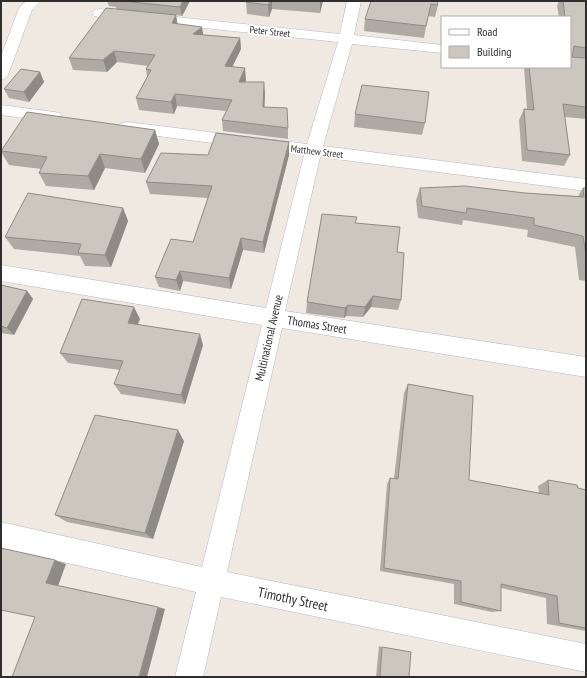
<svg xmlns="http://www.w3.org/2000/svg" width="587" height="678" viewBox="0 0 587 678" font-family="'PT Sans Narrow',sans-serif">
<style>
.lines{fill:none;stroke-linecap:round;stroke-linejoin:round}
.minor-casing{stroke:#b4b7c1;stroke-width:1}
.minor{fill:#fff;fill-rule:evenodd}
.wall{fill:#afaba4}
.shaded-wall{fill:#8e8b86}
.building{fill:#cbc7bf;stroke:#8e8b86}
.labels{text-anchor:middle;stroke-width:4;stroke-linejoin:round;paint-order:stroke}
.far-street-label{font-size:10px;fill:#2e2e2e;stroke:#fff}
.street-label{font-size:12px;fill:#2e2e2e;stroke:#fff}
.near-street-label{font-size:14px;fill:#2e2e2e;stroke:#fff}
</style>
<rect width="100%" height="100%" fill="#efe9e1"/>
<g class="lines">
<defs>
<path id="minor" d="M26,1h15l-9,9 -24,65 -2,3 -5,2v-24l18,-48z
M347,1h14l-7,34 88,10v8l-90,-9 -29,102 263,33v12l-266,-34 -35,154 301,46v20l-304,-49 -55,244 359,72v28l-365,-75 -18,80h-28l21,-85 -195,-44v-26l201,45 60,-242 -261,-44v-16l265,43 38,-153 -177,-23 -6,-1 -2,-4 2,-4 6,-1 180,22 31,-102 -239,-25 -5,-1 -2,-3 2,-3 5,-1 241,25z
M1,105l53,7 6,1 2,4 -2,4 -6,1 -53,-7z"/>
</defs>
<use href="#minor" class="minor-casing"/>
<use href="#minor" class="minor"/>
</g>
<path class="wall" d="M107,1h83l-8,15 -6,-1 1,9 26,11 37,3 1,11 -9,18 14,13 -1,2 20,11 -1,14 24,21v11l-65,-8 -1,-11 4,-9 -49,-5 -3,8 -35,-4 -3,-12 11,-21 -1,-8 2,-3 -31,-4 -10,10 -34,-2 -4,-12 47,-49v-2l-7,-1z
M247,1h76l-3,12 -48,-4 -3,8 -22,-3 -1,-12z
M437,1l1,4 -3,12 -7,-1 -4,22 -60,-7 1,-12z
M559,1h27v118l-21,-2 5,38 -6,11 -42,-5 -3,-41 5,-11h3l-3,-42h46v-50h-11l-2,-11z
M40,72l4,10 -15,20 -20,-4 -5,-9z
M355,114l70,9 -3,12 -68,-8z
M155,130l4,14 -14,29 -40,-5 -11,22 -48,-4 -7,-13 2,-4 -32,-4 -8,-13v-1z
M289,142v13l-25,98 -21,-3 -12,39 -48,-8 -3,10 -21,-4 -4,-10 38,-35 15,-44 -58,-4 -4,-12 62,-27z
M420,188l158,8 5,-8h3v93l-7,-1 -4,-33 -48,-10 1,-7 -65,-10 -1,5 -44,-7 -2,-18z
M123,208l5,13 -17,46 -26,-1 -5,-10 -66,-7 -9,-12z
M356,223l41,29 4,48 -3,10 -27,-3 -8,10 -17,-1 -2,2 -38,-5 1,-11z
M1,285l26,6 6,8 -19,36 -13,-2z
M140,319l-3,6 66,20 -18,59 -64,-10 -7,-10 6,-14 -52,-7 -8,-10z
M408,384l61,96 70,13 -1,-7 10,-6 30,8 8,2v141l-39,-7 -1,-26 -45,-10v23l-9,1 -38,-8v-20l-74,-13 7,-87 3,-6h4l10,-85z
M184,441l-31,98 -86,-17 -12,-7z
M379,646l3,1 27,30h-33z"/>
<path class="shaded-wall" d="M183,1h7l-8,15 -2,-9z
M270,1h2v8l-3,8 -1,-12z
M320,1h3l-3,12z
M176,15l2,12 -6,-4z
M202,27l2,12 -11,-5z
M240,38l1,11 -14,29 -2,-12z
M114,51l3,11 -10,10 -4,-12z
M245,68l1,12 -5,14 -2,-12z
M40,72l4,10 -15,20 -5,-10z
M264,82l1,11 -1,26 -1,-12z
M175,94l2,12 -3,8 -3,-12z
M155,130l4,14 -14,29 -4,-14z
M289,142v13l-25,98 -1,-11z
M100,154l5,14 -11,22 -6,-14z
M123,208l5,13 -17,46 -6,-12z
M241,238l2,12 -12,39 -2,-11z
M180,271l3,10 -3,10 -4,-11z
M27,291l6,8 -19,36 -7,-7z
M373,296l-2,11 -8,10 2,-10z
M348,305l-2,11 -2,2 1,-10z
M134,307l6,12 -6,15 -6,-11z
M200,334l3,11 -18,59 -4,-9z
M178,430l6,11 -31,98 -8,-6z
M55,560l11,4 -8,22 -12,-3z
M158,607l7,2 -18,68h-8z"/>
<path class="building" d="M122,1h61l-3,6z
M247,1h23l-2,4 -22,-3z
M371,1h66l1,4 -7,-1 -5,22 -61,-7z
M563,1h23v47l-12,-2 -2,11 14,1v49l-23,-3 7,51 -43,-5 -3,-41 10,1 -5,-43h41v-50h-5z
M106,8l70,7 -4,8 30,4 -9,7 47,4 -15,28 20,2 -6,14h25l-1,25 24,1 1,20 -66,-8 10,-20 -57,-6 -4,8 -35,-4 15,-28 -5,-1 9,-14 -41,-4 -11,9 -34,-2z
M21,69l19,3 -16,20 -20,-3z
M362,85l67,7 -4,31 -70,-9z
M27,112l128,18 -14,29 -41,-5 -12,22 -49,-3 8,-16 -46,-6z
M216,133l73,9 -26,100 -22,-4 -12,40 -49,-7 -4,9 -21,-3 16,-38 22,3 19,-56 -66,-4 15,-29 47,2z
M465,186l60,7 59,4 -1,-9h3v67l-3,-19 -49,-11v-7l-67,-10 -1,5 -44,-7 -2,-18z
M28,193l95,15 -18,47 -27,-2 3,-9 -76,-7z
M322,214l35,3 -2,6 45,4 -3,25 7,1 -3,47 -28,-4 -8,11 -17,-2 -3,3 -38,-6z
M1,285l26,6 -20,37 -6,-2z
M82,299l52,8 -6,16 72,11 -19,61 -67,-11 9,-23 -63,-8z
M408,384l65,12 -4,84 80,15 -1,-15 29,5 1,3 8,2v138l-27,-5 -2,-27 -56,-12v27l-40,-9v-21l-77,-13 6,-90 8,1z
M95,415l83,15 -33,103 -90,-18z
M1,548l54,12 -9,23 112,24 -19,70h-127l23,-60 -34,-7z
M382,647l29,5 -2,25h-29z"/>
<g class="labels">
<g class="far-street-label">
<text transform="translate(270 31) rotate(6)" y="4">Peter Street</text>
<text transform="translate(317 151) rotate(7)" y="4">Matthew Street</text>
</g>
<g class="street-label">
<text transform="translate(317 325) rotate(9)" y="4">Thomas Street</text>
<text transform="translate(269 338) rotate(-77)" y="4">Multinational Avenue</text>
</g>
<g class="near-street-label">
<text transform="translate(293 599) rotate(12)" y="5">Timothy Street</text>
</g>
</g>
<rect width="587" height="678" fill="none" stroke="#2e2e2e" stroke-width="4"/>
<rect x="441" y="16" width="130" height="52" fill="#ffffff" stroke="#ababab"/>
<rect x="449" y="29" width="20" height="6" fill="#ffffff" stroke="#ababab"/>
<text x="477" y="36" font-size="12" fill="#2e2e2e">Road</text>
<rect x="449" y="46" width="20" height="12" fill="#cbc7bf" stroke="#ababab"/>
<text x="477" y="56" font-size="12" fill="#2e2e2e">Building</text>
</svg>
